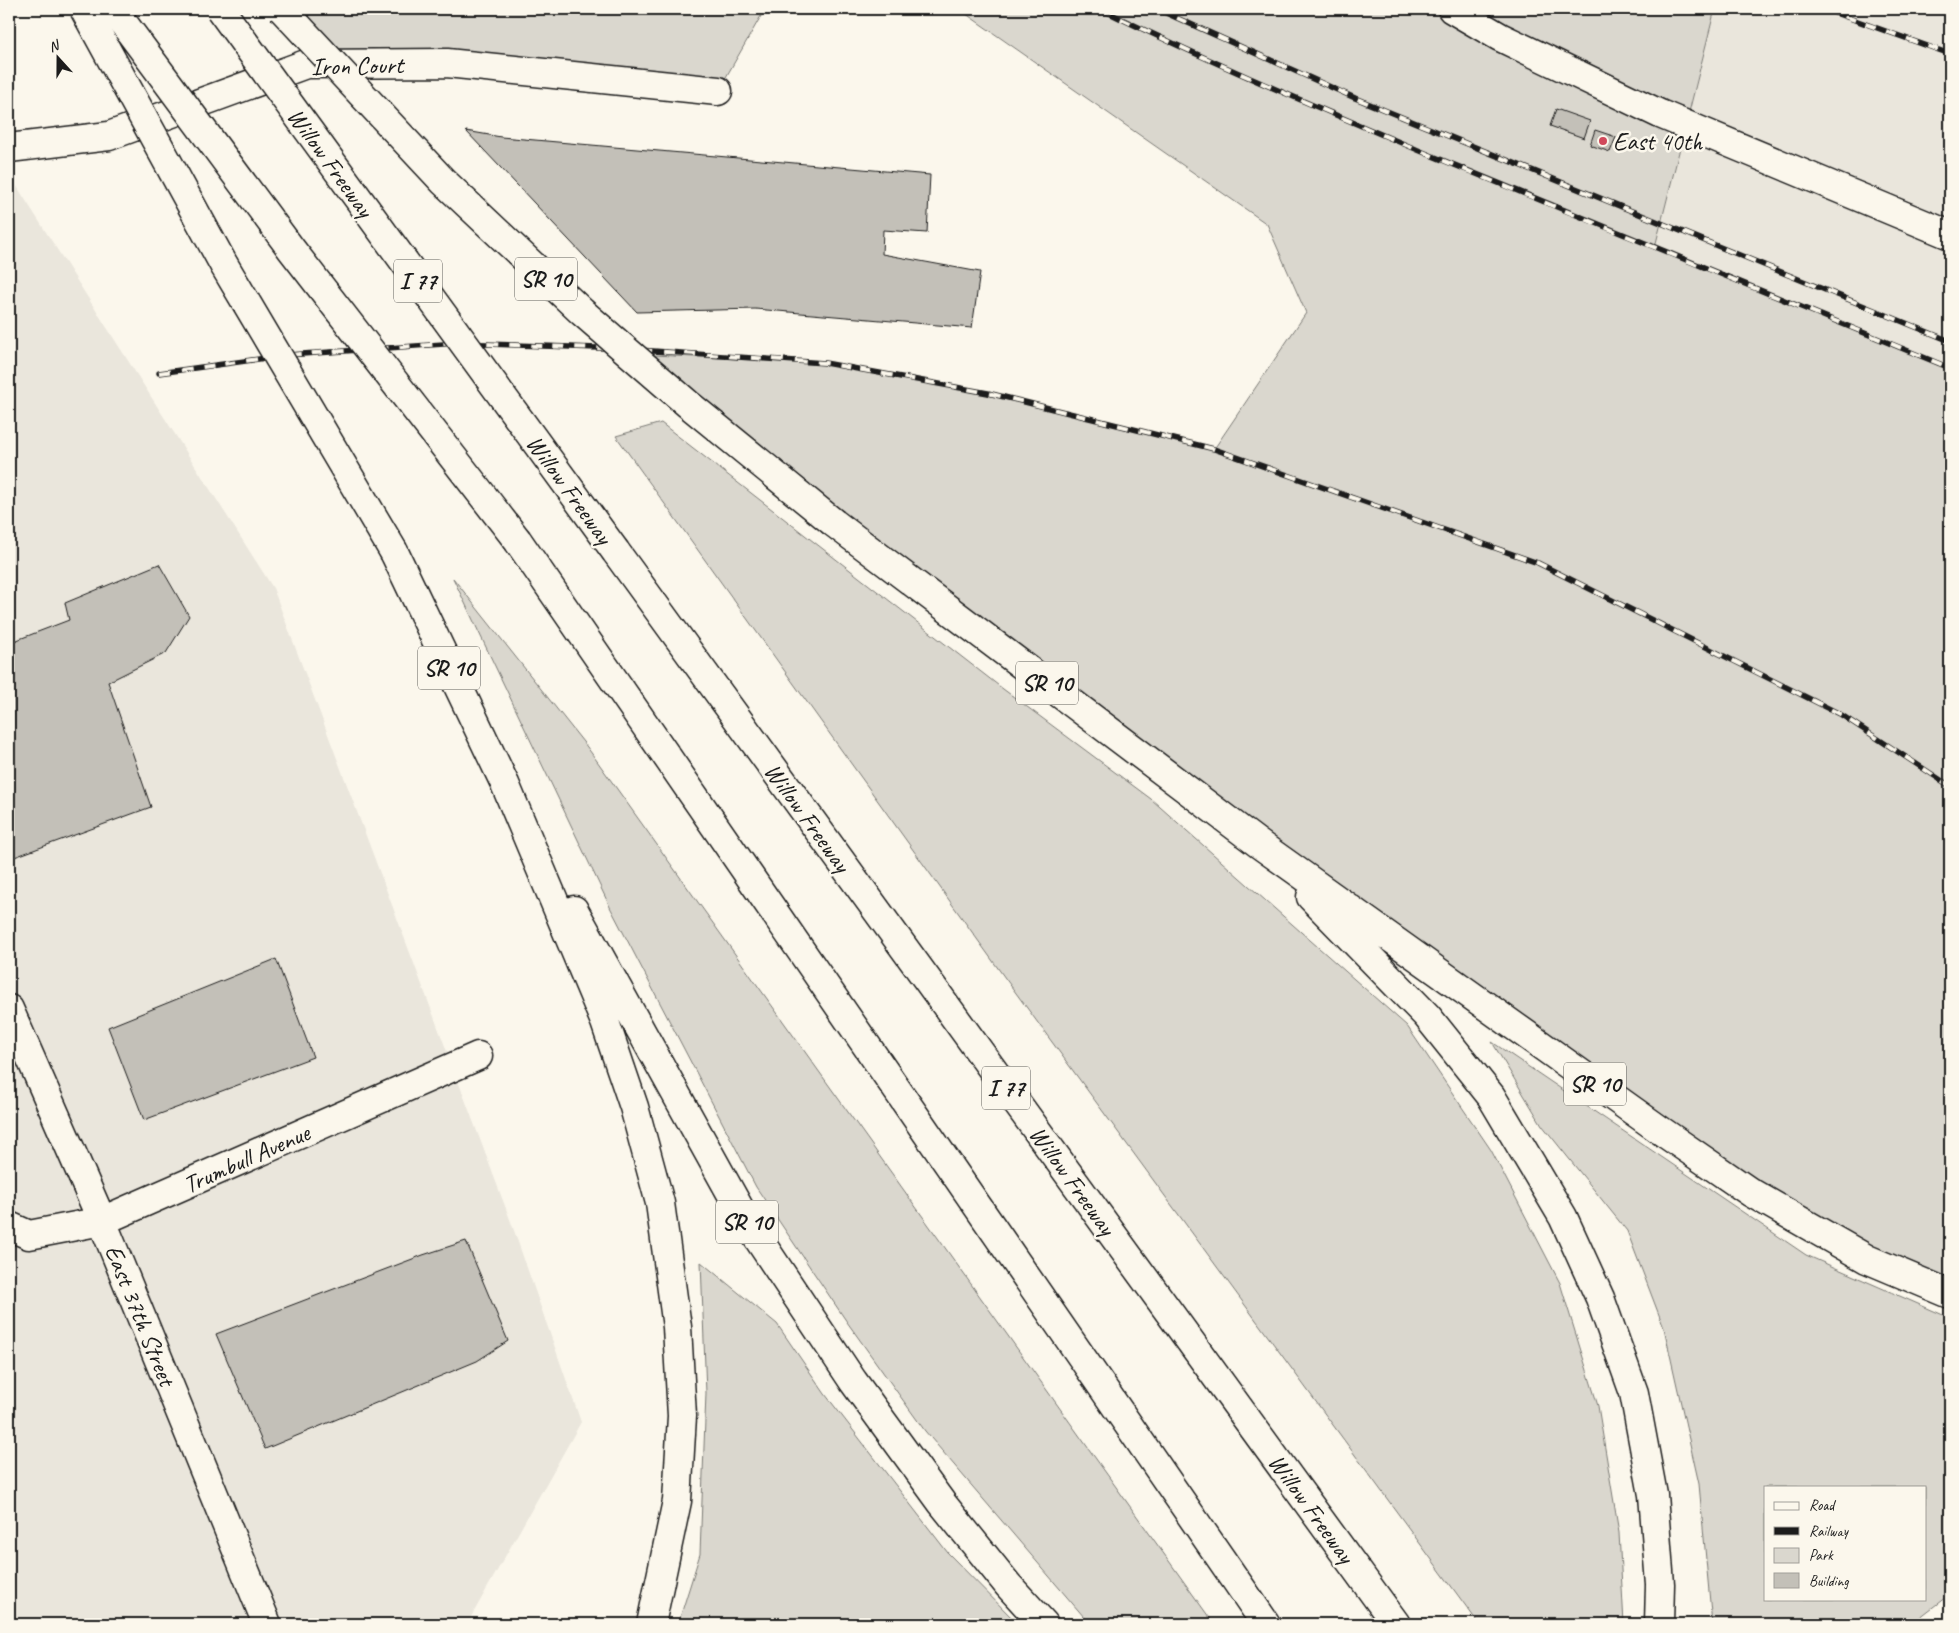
<svg xmlns="http://www.w3.org/2000/svg" width="1959" height="1633" viewBox="0 0 1959 1633" font-family="Caveat,sans-serif">
<style>
.built{fill:#eae6dc}
.green{fill:#dad7ce;stroke:#7b7a75;fill-rule:evenodd}
.building{fill:#c3c0b8;stroke:#1c1c1c}
.lines{fill:none;stroke-linecap:round;stroke-linejoin:round}
.minor-casing{stroke:#1c1c1c;stroke-width:31}
.highway-casing{stroke:#1c1c1c;stroke-width:31}
.minor{stroke:#fbf7ec;stroke-width:28}
.highway{stroke:#fbf7ec;stroke-width:28}
.rail-casing{stroke:#1c1c1c;stroke-width:5.5}
.rail{stroke:#fbf7ec;stroke-width:4;stroke-dasharray:11;stroke-linecap:butt}
.highway-bridge-casing{stroke:#1c1c1c;stroke-width:31;stroke-linecap:butt}
.highway-bridge{stroke:#fbf7ec;stroke-width:28}
.poi-dot{fill:#d1495b;stroke:#fbf7ec;stroke-width:2}
.labels{text-anchor:middle;stroke-width:5;stroke-linejoin:round;paint-order:stroke}
.shield{fill:#fbf7ec;stroke:#5f5e5a;stroke-width:1}
.shield-label{font-size:24px;font-weight:bold;fill:#1c1c1c}
.street-label{font-size:25px;fill:#1c1c1c;stroke:#fbf7ec}
.poi-label{font-size:25px;fill:#1c1c1c;stroke:#fbf7ec;text-anchor:start}
</style>
<rect width="100%" height="100%" fill="#fbf7ec"/>
<filter id="ink" filterUnits="userSpaceOnUse"><feTurbulence type="fractalNoise" baseFrequency=".02" numOctaves="2"/><feDisplacementMap in="SourceGraphic" scale="10" xChannelSelector="R" yChannelSelector="G"/><feConvolveMatrix kernelMatrix="1 2 1 2 8 2 1 2 1" color-interpolation-filters="sRGB"/></filter>
<g filter="url(#ink)">
<path class="built" d="M1715,9h235v359l-295,-121z
M9,174l264,414 238,634 70,200 -114,202h-458z"/>
<path class="green" d="M294,9h471l-47,82 -370,-27z
M959,9h756l-60,238 295,121v926l-290,-164 -1030,-776 195,9 163,30 226,56 92,-136 -39,-89z
M661,423l342,266 148,110 256,227 84,124 69,133 38,123 21,127 5,91h-145l-474,-646 -389,-542z
M453,578l134,169 627,877h-124l-165,-193 -78,-109 -91,-135 -145,-278z
M1492,1042l314,213 144,63v276l-39,30h-199l-13,-140 -35,-156 -37,-97 -85,-106zM1765,1487h160v112h-160z
M701,1262l76,62 48,70 123,159 70,71h-340l22,-70 6,-161z"/>
<path class="building" d="M1556,109l34,12 -6,17 -34,-12z
M1595,130l21,7 -6,15 -20,-7z
M466,131l35,6 429,38 -3,58 -44,-3 -1,24 98,18 -8,56 -217,-19 -118,3z
M159,564l30,52 -23,37 -58,29 43,125 -142,52v-216l60,-23 -4,-17z
M276,959l37,98 -169,63 -36,-93z
M466,1241l42,100 -31,20 -212,88 -49,-115 207,-79z"/>
<g class="lines">
<defs>
<path id="minor" d="M1452,9l48,28 160,77 290,121
M9,148l100,-12 197,-72 141,-1 271,28
M9,1009l93,212 165,403
M9,1226l20,9 73,-14 376,-165"/>
<path id="highway" d="M834,523l425,321 401,286 90,62 117,67 83,35
M518,541l748,1083
M394,552l111,232 100,238 29,85 26,96 17,124 5,89 -5,85 -26,123
M616,552l780,1072
M1311,897l116,119 64,80 72,121 37,81 34,95 19,102 7,89 -1,40
M574,910l173,312 106,159 89,122 66,82 36,39"/>
</defs>
<use href="#minor" class="minor-casing"/>
<use href="#highway" class="highway-casing"/>
<use href="#minor" class="minor"/>
<use href="#highway" class="highway"/>
<defs>
<path id="rail" d="M1101,9c104,51 211,96 317,141 177,74 355,145 532,218
M1157,9l198,89 595,243
M1824,9l126,45
M159,373l129,-18 170,-12 167,6 200,14 163,30 226,56 324,114 302,151 110,72"/>
</defs>
<use href="#rail" class="rail-casing"/>
<use href="#rail" class="rail"/>
<defs>
<path id="highway-bridge" d="M84,9l140,256 170,287
M113,9l179,241 226,291
M220,9l396,543
M282,9l161,172 139,131 106,92 146,119"/>
</defs>
<use href="#highway-bridge" class="highway-bridge-casing"/>
<use href="#highway-bridge" class="highway-bridge"/>
</g>
</g>
<circle class="poi-dot" cx="1603" cy="141" r="5"/>
<g class="labels">
<g class="shield">
<rect x="515" y="257.5" width="62" height="43" rx="4"/>
<rect x="394" y="259.5" width="48" height="43" rx="4"/>
<rect x="418" y="646.5" width="62" height="43" rx="4"/>
<rect x="1016" y="661.5" width="62" height="43" rx="4"/>
<rect x="1564" y="1062.5" width="62" height="43" rx="4"/>
<rect x="982" y="1066.5" width="48" height="43" rx="4"/>
<rect x="716" y="1200.5" width="62" height="43" rx="4"/>
</g>
<g class="shield-label">
<text x="546" y="287">SR 10</text>
<text x="418" y="289">I 77</text>
<text x="449" y="676">SR 10</text>
<text x="1047" y="691">SR 10</text>
<text x="1595" y="1092">SR 10</text>
<text x="1006" y="1096">I 77</text>
<text x="747" y="1230">SR 10</text>
</g>
<g class="street-label">
<text transform="translate(357 65) rotate(-1)" y="9">Iron Court</text>
<text transform="translate(331 162) rotate(54)" y="9">Willow Freeway</text>
<text transform="translate(570 489) rotate(54)" y="9">Willow Freeway</text>
<text transform="translate(808 817) rotate(54)" y="9">Willow Freeway</text>
<text transform="translate(246 1158) rotate(-24)" y="9">Trumbull Avenue</text>
<text transform="translate(1073 1180) rotate(54)" y="9">Willow Freeway</text>
<text transform="translate(141 1315) rotate(68)" y="9">East 37th Street</text>
<text transform="translate(1312 1508) rotate(54)" y="9">Willow Freeway</text>
</g>
<g class="poi-label">
<text x="1613" y="150">East 40th</text>
</g>
</g>
<rect width="1959" height="1633" fill="none" stroke="#fbf7ec" stroke-width="30"/>
<rect x="15" y="15" width="1929" height="1603" fill="none" stroke="#1c1c1c" stroke-width="2" filter="url(#ink)"/>
<rect x="1764" y="1486" width="162" height="115" fill="#fbf7ec" stroke="#a29f99"/>
<rect x="1774" y="1502" width="25" height="8" fill="#fbf7ec" stroke="#a29f99"/>
<text x="1809" y="1510" font-size="15" fill="#1c1c1c">Road</text>
<rect x="1774" y="1527" width="25" height="8" fill="#1c1c1c" stroke="#a29f99"/>
<text x="1809" y="1536" font-size="15" fill="#1c1c1c">Railway</text>
<rect x="1774" y="1548" width="25" height="15" fill="#dad7ce" stroke="#a29f99"/>
<text x="1809" y="1560" font-size="15" fill="#1c1c1c">Park</text>
<rect x="1774" y="1573" width="25" height="15" fill="#c3c0b8" stroke="#a29f99"/>
<text x="1809" y="1586" font-size="15" fill="#1c1c1c">Building</text>
<g transform="translate(58 58) rotate(339)" stroke="#fbf7ec" stroke-width="4" paint-order="stroke">
<path d="M0-4L9 19L0 12L-9 19Z" fill="#1c1c1c"/>
<text y="-8" font-size="14" font-weight="bold" text-anchor="middle" fill="#1c1c1c">N</text>
</g>
</svg>
